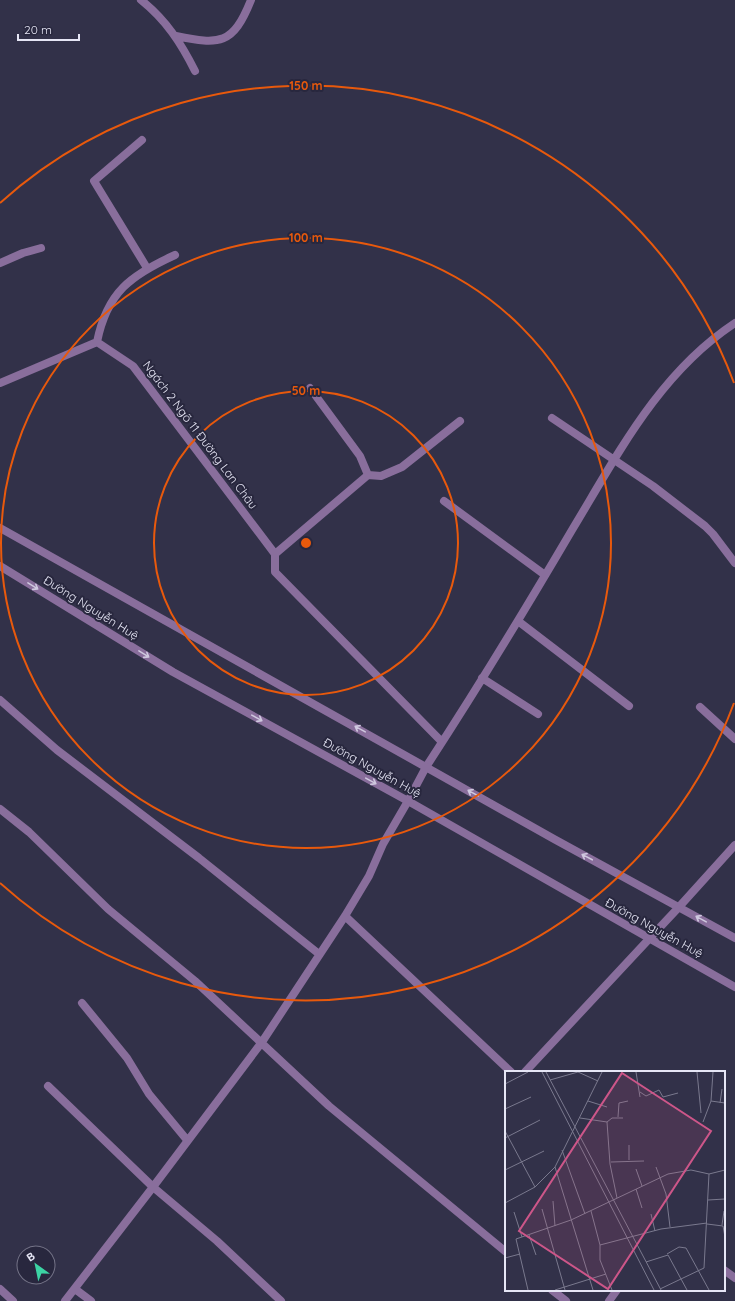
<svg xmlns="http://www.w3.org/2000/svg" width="735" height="1301" viewBox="0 0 735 1301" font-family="Quicksand,sans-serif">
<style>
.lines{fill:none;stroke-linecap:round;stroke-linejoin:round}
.minor{stroke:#896e9c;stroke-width:8}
.tertiary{stroke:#896e9c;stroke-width:8}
.oneway{stroke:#cfc8df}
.ring{fill:none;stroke:#e8590c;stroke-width:2}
.labels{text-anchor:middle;stroke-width:4;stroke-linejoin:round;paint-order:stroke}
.street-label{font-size:12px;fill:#e6e6f5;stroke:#28273e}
.inset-road{fill:none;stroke:#7a798e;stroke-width:1}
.view{fill:#cd5689;fill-opacity:0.15;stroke:#cd5689;stroke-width:2}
.inset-edge{fill:none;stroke:#e6e6f5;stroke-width:2}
.centre{fill:#e8590c;stroke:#28273e;stroke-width:2}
.ring-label{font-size:12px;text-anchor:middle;font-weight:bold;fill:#e8590c;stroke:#28273e;stroke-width:4;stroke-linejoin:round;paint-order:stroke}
</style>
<rect width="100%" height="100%" fill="#323149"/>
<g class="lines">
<path class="minor" d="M141,0c25,20 40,43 54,71
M176,36c44,9 57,9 75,-36
M142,140l-48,41 53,87
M0,263l23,-10 18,-5
M97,342l36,24 142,188
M97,342c10,-50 34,-67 78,-87
M0,383l97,-41
M310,388l50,68 8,19
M552,418l101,68 52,40 8,8 22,29
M444,501l101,74
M518,621l111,85
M482,678l56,36
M0,700l57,50 142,108 120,96
M700,707l35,32
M442,742l-167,-170v-18l93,-79 13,1 21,-9 58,-46
M426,767c51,-78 99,-157 146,-237 46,-76 87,-157 163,-207
M0,809l29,23 79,77 87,72 134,125 177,146
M679,907l56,-62
M345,916l166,156
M82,1003l45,55 22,36 38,46
M525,1072l124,-133
M48,1086l105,101 64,54 64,60
M724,1270l11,8
M0,1289l13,12
M75,1289l16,12
M552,1290l14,11
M65,1301l88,-114 109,-145 83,-126 24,-40 14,-32 25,-43
M609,1301l8,-11"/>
<path class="tertiary" d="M0,528l554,311 181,99
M0,566l173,106 235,129 327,186
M408,801l18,-34
M649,939l30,-32"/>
</g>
<defs><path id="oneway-shaft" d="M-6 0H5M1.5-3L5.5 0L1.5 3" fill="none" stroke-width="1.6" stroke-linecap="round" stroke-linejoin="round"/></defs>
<g class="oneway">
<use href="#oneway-shaft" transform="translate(33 586) rotate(32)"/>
<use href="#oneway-shaft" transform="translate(144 654) rotate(32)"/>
<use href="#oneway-shaft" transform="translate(257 718) rotate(29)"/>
<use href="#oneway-shaft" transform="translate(360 729) rotate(-151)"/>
<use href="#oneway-shaft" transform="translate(371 781) rotate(29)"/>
<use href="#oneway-shaft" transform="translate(473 793) rotate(-151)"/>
<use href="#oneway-shaft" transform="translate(587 857) rotate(-152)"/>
<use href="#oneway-shaft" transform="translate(701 919) rotate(-151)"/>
</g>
<g class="ring">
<circle cx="306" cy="543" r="152"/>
<circle cx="306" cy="543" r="305"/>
<path d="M734 703A457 457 0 0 1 0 883M0 203A457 457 0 0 1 734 383"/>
</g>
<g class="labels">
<g class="street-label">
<text transform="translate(200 435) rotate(53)" y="4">Ngách 2 Ngõ 11 Đường Lan Châu</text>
<text transform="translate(91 608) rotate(32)" y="4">Đường Nguyễn Huệ</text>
<text transform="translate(372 768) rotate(29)" y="4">Đường Nguyễn Huệ</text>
<text transform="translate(654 928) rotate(29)" y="4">Đường Nguyễn Huệ</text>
</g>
</g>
<g transform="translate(505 1071)">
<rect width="220" height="220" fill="#323149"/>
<path class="inset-road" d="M37,1l112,218M41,1l115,218M131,1l4,25M192,1l4,41M45,9l28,-8 20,9M0,13l23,-12M135,21l6,4 13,-6 4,7 15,-4M83,30l19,6M206,30l14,2M215,32l2,-14M0,38l26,-12M113,46l1,-14 9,-2M75,47l27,4 5,-4h11M102,51l3,42 7,34M198,51l8,-21 2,-29M0,60l30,56M0,67l35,-18M124,74v15M57,79l23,64M106,91l33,-1M50,96l38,123M151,96l10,27 4,33M131,98l6,17M0,99l39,-19M131,118l6,19M203,129l17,-1M48,130l2,25M0,132l30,-16 20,-20 47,-95M37,138l23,81M86,140l9,34v15l12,30M9,141l8,25M146,143l4,17M202,153l16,2 2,11M217,154l2,-14M24,164l7,20M95,174l61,-16 46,-6M162,183l12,-7 7,1 23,42M0,187l15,-4M141,191l22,-7 19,35M155,218l44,-21 5,-94M23,219l-12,-51 55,-19 97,-46 23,-4 18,4 16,-4M50,219l51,-16"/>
<path class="view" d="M117,2l89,58 -103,158 -89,-58z"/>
<rect width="220" height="220" class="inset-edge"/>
</g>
<circle cx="306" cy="543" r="6" class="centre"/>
<g class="ring-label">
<text x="306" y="90">150 m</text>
<text x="306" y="242">100 m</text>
<text x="306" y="395">50 m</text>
</g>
<g transform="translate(36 1265) rotate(327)"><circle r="19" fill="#28273e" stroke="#747387"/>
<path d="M0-3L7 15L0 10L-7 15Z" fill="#3cd4a4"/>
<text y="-6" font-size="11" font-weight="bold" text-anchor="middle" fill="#e6e6f5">B</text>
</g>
<path d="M18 34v6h61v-6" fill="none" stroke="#e6e6f5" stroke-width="2"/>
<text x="24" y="34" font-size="12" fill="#e6e6f5" stroke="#28273e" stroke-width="3" paint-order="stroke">20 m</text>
</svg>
